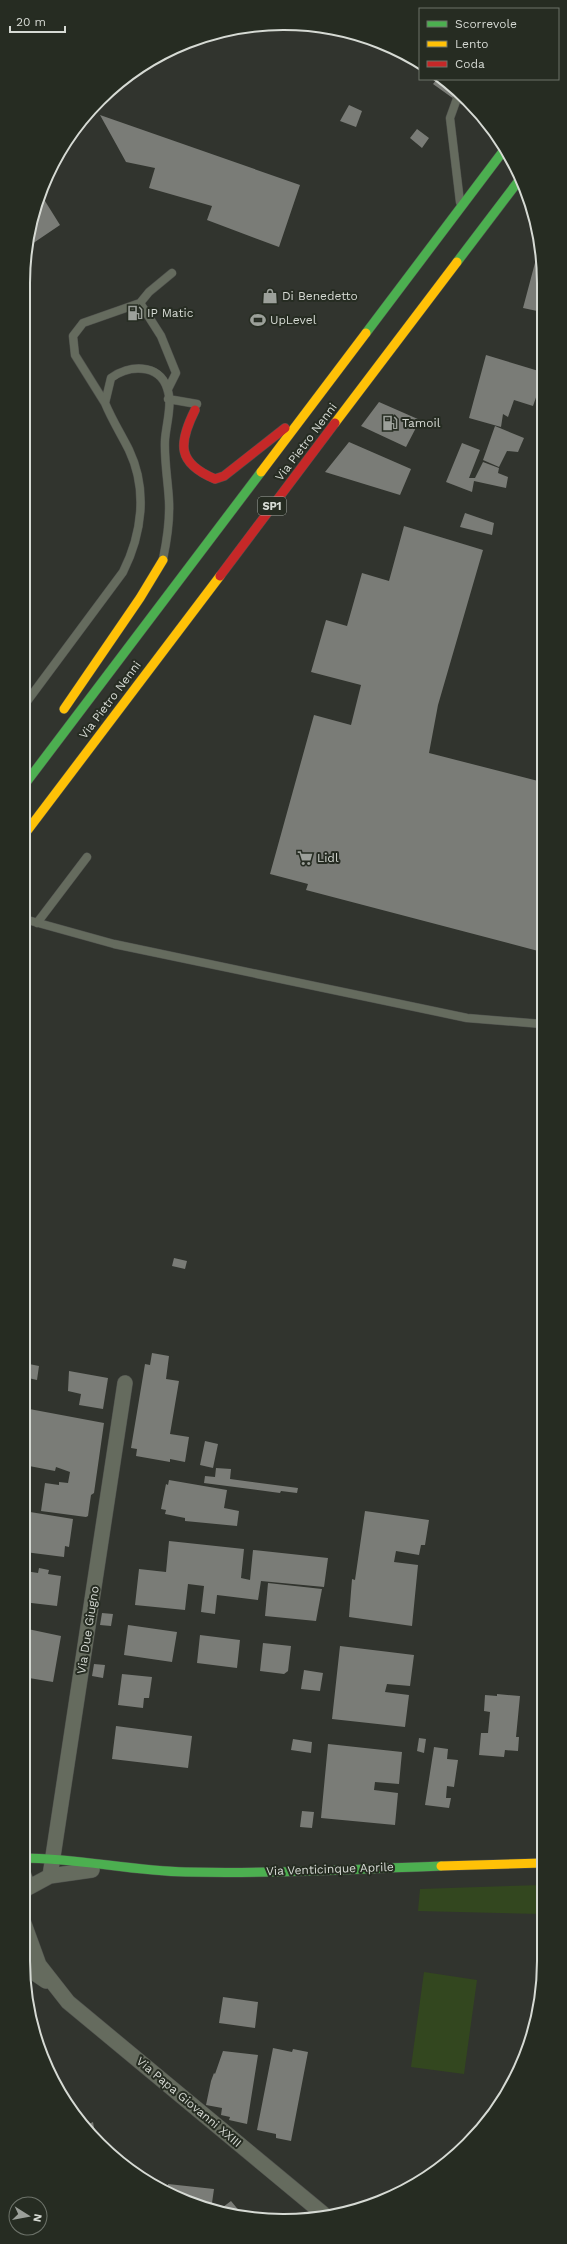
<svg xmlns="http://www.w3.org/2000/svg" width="567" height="2244" viewBox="0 0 567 2244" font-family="'Work Sans',sans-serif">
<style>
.green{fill:#33471f}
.building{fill:#7a7c77}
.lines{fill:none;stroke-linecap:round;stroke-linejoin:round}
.lane-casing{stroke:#4f514d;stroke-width:9}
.street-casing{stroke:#4f514d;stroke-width:16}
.fast-casing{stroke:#4f514d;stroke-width:10}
.slow-casing{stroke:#4f514d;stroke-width:10}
.jam-casing{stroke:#4f514d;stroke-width:10}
.lane{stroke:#656b5e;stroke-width:8}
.street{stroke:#656b5e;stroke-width:15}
.fast{stroke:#4caf50;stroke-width:9}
.slow{stroke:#ffc107;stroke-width:9}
.jam{stroke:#c62828;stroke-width:9}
.labels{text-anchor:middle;stroke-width:4;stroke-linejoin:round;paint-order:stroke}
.shield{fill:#262c22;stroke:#a1a69f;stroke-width:1}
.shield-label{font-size:11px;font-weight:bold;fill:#d6dad4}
.poi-label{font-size:12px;fill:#d6dad4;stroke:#262c22;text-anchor:start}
.street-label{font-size:12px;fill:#d6dad4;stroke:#262c22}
.rim{fill:none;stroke:#d6dad4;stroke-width:2}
</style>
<rect width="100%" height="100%" fill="#31342e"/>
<path class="green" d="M542,1885v29l-124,-3 2,-22z
M424,1972l53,8 -13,94 -53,-7z"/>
<path class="building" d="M437,79l31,20 14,20 -49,-35z
M349,105l13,6 -6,16 -16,-6z
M100,115l200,70 -21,62 -72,-27 5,-14 -63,-18 6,-20 -29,-6z
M417,129l12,9 -7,10 -12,-10z
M40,193l20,32 -34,23 11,-48z
M540,244l2,6v62l-19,-4z
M486,355l56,17v8l-9,26 -19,-6 -6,17 -5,-3 -2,13 -32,-9z
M379,402l41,18 -14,27 -45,-21z
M495,426l29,12 -6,14 -11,-1 -8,16 -16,-7z
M349,442l62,27 -11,26 -75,-23z
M462,443l18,7 -11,28h6l8,-16 16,6 -1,5 10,4 -2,11 -32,-7 -2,11 -26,-10z
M465,513l29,10 -2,12 -32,-8z
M404,526l79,24 -45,155 -9,48 113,29v170l-236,-62 2,-6 -38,-10 44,-159 37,10 10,-40 -50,-13 15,-52 21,6 15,-53 27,8z
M174,1258l13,3 -2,8 -13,-3z
M152,1353l17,3 -3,23 13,2 -9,53 19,3 -4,25 -15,-3v3l-34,-6 1,-7 -6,-1 14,-84 5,1z
M24,1363l15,3 -2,14 -13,-3z
M69,1371l39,7 -5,31 -24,-4 2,-11 -13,-3z
M24,1408l80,15 -10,70 -3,2 -3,21 -2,1 -45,-6 4,-28 14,2v-3l9,1 2,-11 -14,-5 -1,4 -31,-6z
M205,1441l13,3 -5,24 -13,-3z
M216,1468l15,1 -1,10 68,9 -1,5 -16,-2 -1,2 -76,-10 1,-7 10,1z
M169,1480l58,10 -3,18 15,3 -2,15 -52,-5v-3l-20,-4 1,-4 -5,-1 5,-25 2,1z
M24,1511l49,8 -4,28 -4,-1 -1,11 -39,-5 1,-4h-2z
M365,1511l64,9 -4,25h-4l-2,10 -23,-4 -2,11 24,3 -6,61 -63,-9 3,-38 3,1z
M169,1541l75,8 -3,29 9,2 3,-30 75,8 -4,29 -63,-6 -3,19 -41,-5 -2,19 -14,-2 3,-26 -16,-2 -3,26 -50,-5 4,-36 27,3z
M39,1568l10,2 -1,4 13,2 -4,30 -34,-4 2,-31 13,2z
M268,1583l54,6 -6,32 -51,-5z
M102,1613l11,1 -2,12 -11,-1z
M128,1625l49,7 -5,30 -48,-7z
M23,1628l38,8 -8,46 -30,-5z
M200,1635l40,5 -3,28 -40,-5z
M263,1643l28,3 -3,25 -4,3 -24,-3z
M340,1646l74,9 -4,31 -23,-2 -2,8 24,3 -4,32 -73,-8z
M94,1664l11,1 -2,13 -11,-2z
M304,1670l19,3 -3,18 -19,-2z
M122,1674l30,3 -3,21h-5l-1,10 -25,-3z
M497,1694l23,2 -4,41h3l-1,14 -13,-1 -1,7 -25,-2 2,-22h7l2,-21 -6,-1 1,-16 12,1z
M116,1726l76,10 -4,32 -76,-9z
M419,1738l7,1 -2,14 -7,-2z
M293,1739l19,3 -1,11 -20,-3z
M328,1744l74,8 -3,32 -24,-2 -1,8 24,3 -3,32 -74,-7z
M434,1747l14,2 -1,10 11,1 -4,27 -7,-1 -1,12h5l-2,10 -24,-3z
M302,1811l12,1 -2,16 -12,-1z
M223,1997l35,5 -3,26 -36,-5z
M273,2048l19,4 1,-3 15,3 -17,89 -15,-3v-4l-19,-4z
M223,2051l35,4 -11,69 -18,-4 1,-3 -9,-2 1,-7 -16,-3 5,-24 3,-8 1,1z
M93,2122l3,17 -8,-7 -4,-6z
M168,2184l46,5 -3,21 -43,-16z
M231,2201l10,12 7,1v3l-36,-7h7z"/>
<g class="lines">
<defs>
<path id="lane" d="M459,93l-9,25 10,84
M168,389l8,-16 -15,-37 -21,-33 9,-11 23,-19
M168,399l29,5
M105,403l-30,-48 -2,-19 10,-13 57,-20
M25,704l98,-132c19,-38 25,-82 6,-122 -8,-16 -17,-30 -24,-47l6,-25c17,-13 48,-15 56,10 6,15 -1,37 -2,52 -1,20 3,41 4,61 1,20 -2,39 -6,58
M24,919l90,25 353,74 75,6
M37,923l50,-66"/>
<path id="street" d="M50,1876l75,-493
M26,1889l24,-13 42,-6
M23,1895c4,-8 4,-14 0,-22
M23,1921l16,44 29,37 259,215
M24,1966l22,15"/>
<path id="fast" d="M457,262l63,-83
M366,333l138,-183
M25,784l236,-312
M23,1858c55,0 108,13 163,14 85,2 170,-3 255,-6"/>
<path id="slow" d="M335,423l122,-161
M261,472l105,-139
M64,709l76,-111 23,-38
M24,835l196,-259
M441,1866l101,-3"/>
<path id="jam" d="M195,410c-17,34 -18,53 20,69l9,-3 61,-48
M220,576l115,-153"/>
</defs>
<use href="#lane" class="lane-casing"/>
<use href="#street" class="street-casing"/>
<use href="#fast" class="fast-casing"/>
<use href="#slow" class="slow-casing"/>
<use href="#jam" class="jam-casing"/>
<use href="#lane" class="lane"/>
<use href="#street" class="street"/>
<use href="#fast" class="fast"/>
<use href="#slow" class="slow"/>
<use href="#jam" class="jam"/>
</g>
<defs>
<symbol id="shop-bare" viewBox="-9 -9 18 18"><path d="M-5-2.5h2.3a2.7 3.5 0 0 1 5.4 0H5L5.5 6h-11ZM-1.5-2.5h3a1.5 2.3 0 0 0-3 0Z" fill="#9ca09a" stroke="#262c22" stroke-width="2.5" paint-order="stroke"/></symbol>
<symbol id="fuel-bare" viewBox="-9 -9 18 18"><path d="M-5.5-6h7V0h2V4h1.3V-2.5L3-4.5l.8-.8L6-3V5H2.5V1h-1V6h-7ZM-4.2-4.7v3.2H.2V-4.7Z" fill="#9ca09a" stroke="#262c22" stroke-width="2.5" paint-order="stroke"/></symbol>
<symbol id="stadium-bare" viewBox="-9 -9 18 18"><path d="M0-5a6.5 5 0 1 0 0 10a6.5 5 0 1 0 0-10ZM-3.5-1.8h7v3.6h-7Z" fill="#9ca09a" stroke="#262c22" stroke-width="2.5" paint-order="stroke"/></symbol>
<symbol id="supermarket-bare" viewBox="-9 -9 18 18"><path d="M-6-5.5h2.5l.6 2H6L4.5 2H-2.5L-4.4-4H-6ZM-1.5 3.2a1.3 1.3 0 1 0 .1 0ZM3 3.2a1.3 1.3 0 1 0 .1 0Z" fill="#9ca09a" stroke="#262c22" stroke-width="2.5" paint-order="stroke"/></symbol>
</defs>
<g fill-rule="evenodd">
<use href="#shop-bare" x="259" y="285" width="22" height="22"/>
<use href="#fuel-bare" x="124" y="302" width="22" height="22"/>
<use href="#stadium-bare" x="247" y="309" width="22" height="22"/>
<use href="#fuel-bare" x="379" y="412" width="22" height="22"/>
<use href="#supermarket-bare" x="294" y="847" width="22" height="22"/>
</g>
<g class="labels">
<rect class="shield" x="258" y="497" width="28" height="18" rx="3"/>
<g class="shield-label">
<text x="272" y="510">SP1</text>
</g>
<g class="poi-label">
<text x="282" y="300">Di Benedetto</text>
<text x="147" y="317">IP Matic</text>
<text x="270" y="324">UpLevel</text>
<text x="402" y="427">Tamoil</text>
<text x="317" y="862">Lidl</text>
</g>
<g class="street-label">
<text transform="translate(306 442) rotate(-53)" y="4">Via Pietro Nenni</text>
<text transform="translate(110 700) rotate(-53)" y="4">Via Pietro Nenni</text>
<text transform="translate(88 1630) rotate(-81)" y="4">Via Due Giugno</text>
<text transform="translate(330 1869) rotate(-2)" y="4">Via Venticinque Aprile</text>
<text transform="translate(189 2102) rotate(40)" y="4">Via Papa Giovanni XXIII</text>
</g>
</g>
<path d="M0 0H567V2244H0ZM283 30H284A253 253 0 0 1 537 283V1961A253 253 0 0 1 284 2214H283A253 253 0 0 1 30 1961V283A253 253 0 0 1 283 30Z" fill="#262c22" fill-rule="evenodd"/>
<path class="rim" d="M283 30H284A253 253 0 0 1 537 283V1961A253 253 0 0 1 284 2214H283A253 253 0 0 1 30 1961V283A253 253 0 0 1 283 30Z"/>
<rect x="419" y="8" width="140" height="72" fill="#262c22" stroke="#6c7269"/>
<rect x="427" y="21" width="20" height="6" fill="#4caf50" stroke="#6c7269"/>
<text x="455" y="28" font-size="12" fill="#d6dad4">Scorrevole</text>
<rect x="427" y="41" width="20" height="6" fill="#ffc107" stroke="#6c7269"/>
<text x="455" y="48" font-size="12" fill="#d6dad4">Lento</text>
<rect x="427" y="61" width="20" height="6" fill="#c62828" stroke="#6c7269"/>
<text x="455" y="68" font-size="12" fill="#d6dad4">Coda</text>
<g transform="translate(28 2216) rotate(101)"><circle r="19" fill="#262c22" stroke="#6c7269"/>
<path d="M0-3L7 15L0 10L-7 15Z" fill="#9ca09a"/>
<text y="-6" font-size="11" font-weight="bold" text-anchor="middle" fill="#d6dad4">N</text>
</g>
<path d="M10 26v6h55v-6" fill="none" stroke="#d6dad4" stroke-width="2"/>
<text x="16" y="26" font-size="12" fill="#d6dad4" stroke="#262c22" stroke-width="3" paint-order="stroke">20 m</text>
</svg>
